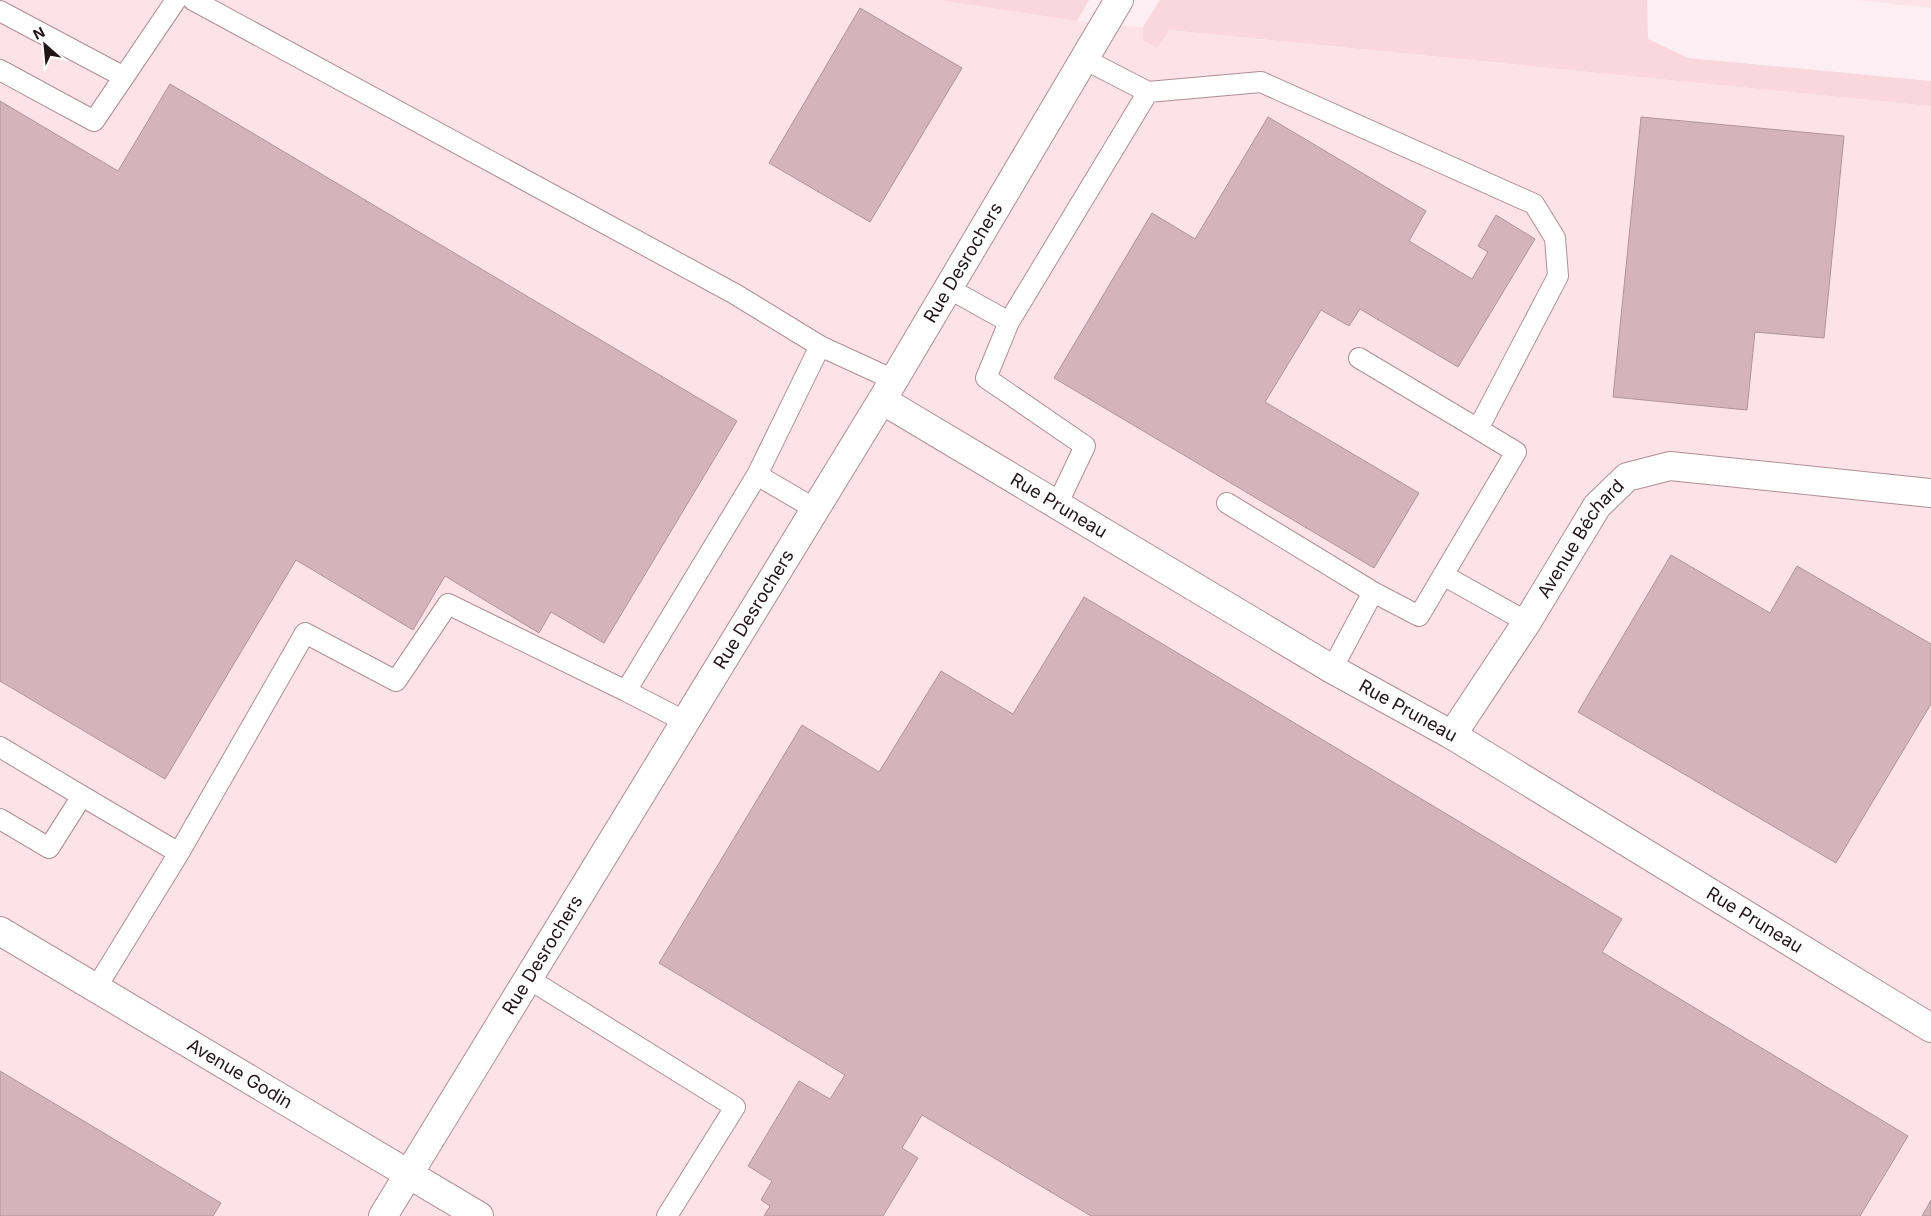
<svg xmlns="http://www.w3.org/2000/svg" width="1931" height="1216" viewBox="0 0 1931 1216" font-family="Inter,sans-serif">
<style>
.built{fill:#fde3e9}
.green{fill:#fad6df}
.building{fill:#d4b3bb;stroke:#b2939b}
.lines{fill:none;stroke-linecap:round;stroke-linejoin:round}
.service-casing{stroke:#ae8e96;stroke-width:22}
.minor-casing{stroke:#ae8e96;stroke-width:30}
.tertiary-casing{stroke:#ae8e96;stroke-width:30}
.service{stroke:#fff;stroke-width:20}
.minor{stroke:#fff;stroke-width:28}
.tertiary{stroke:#fff;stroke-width:28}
.labels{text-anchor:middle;stroke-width:4;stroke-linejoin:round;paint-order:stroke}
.street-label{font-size:18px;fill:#211518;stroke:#fff}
</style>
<rect width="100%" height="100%" fill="#fceef2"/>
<path class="built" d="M0,0h938l139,21 854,85v1110h-1931z
M1857,0h74v8z"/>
<path class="green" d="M938,0h151l-12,21z
M1160,0h487l1,39 40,19 243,23v25l-762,-76 -12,18 -14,-8v-13z"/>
<path class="building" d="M860,8l102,60 -92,154 -101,-59z
M170,84l567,337 -133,222 -53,-31 -12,21 -94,-57 -32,54 -117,-70 -131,219 -165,-98v-580l118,70z
M1268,117l158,94 -17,30 63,38 16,-27 -10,-6 18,-31 39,24 -77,128 -98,-58 -11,17 -28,-16 -56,92 154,91 -45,75 -320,-190 98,-165 43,26z
M1641,117l203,19 -20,202 -69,-6 -8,78 -134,-13z
M1671,555l99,58 27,-47 134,78v60l-95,159 -258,-151z
M1084,597l538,322 -20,33 306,184 -48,80h-769l-169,-101 -20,33 16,10 -35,58h-119l6,-10 -9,-6 11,-19 -24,-15 51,-85 31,18 15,-24 -186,-112 143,-238 77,47 62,-101 72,43z
M0,1071l221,132 -8,13h-213z
M1931,1200v16h-9z"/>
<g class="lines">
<defs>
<path id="service" d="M193,0l542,294 85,52 74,34
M0,11l124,66
M1084,59l64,33 113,-10 273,122 21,34 3,38 -80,153 38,23 -97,164 -46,-24 -41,77
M0,70l94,51 82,-121
M948,288l61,34 139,-230
M1009,322l-23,56 99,68 -28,59
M1359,358l119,71
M757,475l58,34
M1227,503l146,89
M1443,575l84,47
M626,691l60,31
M0,747l82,49 -33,52 -49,-29
M82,796l97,57 126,-220 91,48 52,-77 178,87 131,-216 63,-129
M529,979l206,128 -68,109
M96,988l83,-135"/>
<g id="minor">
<path id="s1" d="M882,400l450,269 120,66 479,293"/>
<path id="s2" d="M1452,735l75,-113 70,-116 30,-29 43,-11 261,27"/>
<path id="s3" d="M383,1216l499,-816 237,-400"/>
</g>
<g id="tertiary">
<path id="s4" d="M0,931l479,285"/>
</g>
</defs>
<use href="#service" class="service-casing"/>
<use href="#minor" class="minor-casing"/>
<use href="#tertiary" class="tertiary-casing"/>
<use href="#service" class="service"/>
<use href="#minor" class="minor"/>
<use href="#tertiary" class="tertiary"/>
</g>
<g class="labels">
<g class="street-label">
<text dy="6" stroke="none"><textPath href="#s3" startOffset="1116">Rue Desrochers</textPath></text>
<text dy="6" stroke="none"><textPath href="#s1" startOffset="206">Rue Pruneau</textPath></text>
<text dy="6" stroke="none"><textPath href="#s2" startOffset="235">Avenue Béchard</textPath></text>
<text dy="6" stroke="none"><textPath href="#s3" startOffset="711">Rue Desrochers</textPath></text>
<text dy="6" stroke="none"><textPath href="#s1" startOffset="611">Rue Pruneau</textPath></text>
<text dy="6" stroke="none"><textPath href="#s1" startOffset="1016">Rue Pruneau</textPath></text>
<text dy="6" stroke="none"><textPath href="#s3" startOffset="306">Rue Desrochers</textPath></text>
<text dy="6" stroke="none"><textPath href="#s4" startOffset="279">Avenue Godin</textPath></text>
</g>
</g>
<g transform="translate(45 45) rotate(333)" stroke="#ffffff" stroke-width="4" paint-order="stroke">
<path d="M0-4L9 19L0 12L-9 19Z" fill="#211518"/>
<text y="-8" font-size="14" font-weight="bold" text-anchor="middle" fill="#211518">N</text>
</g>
</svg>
